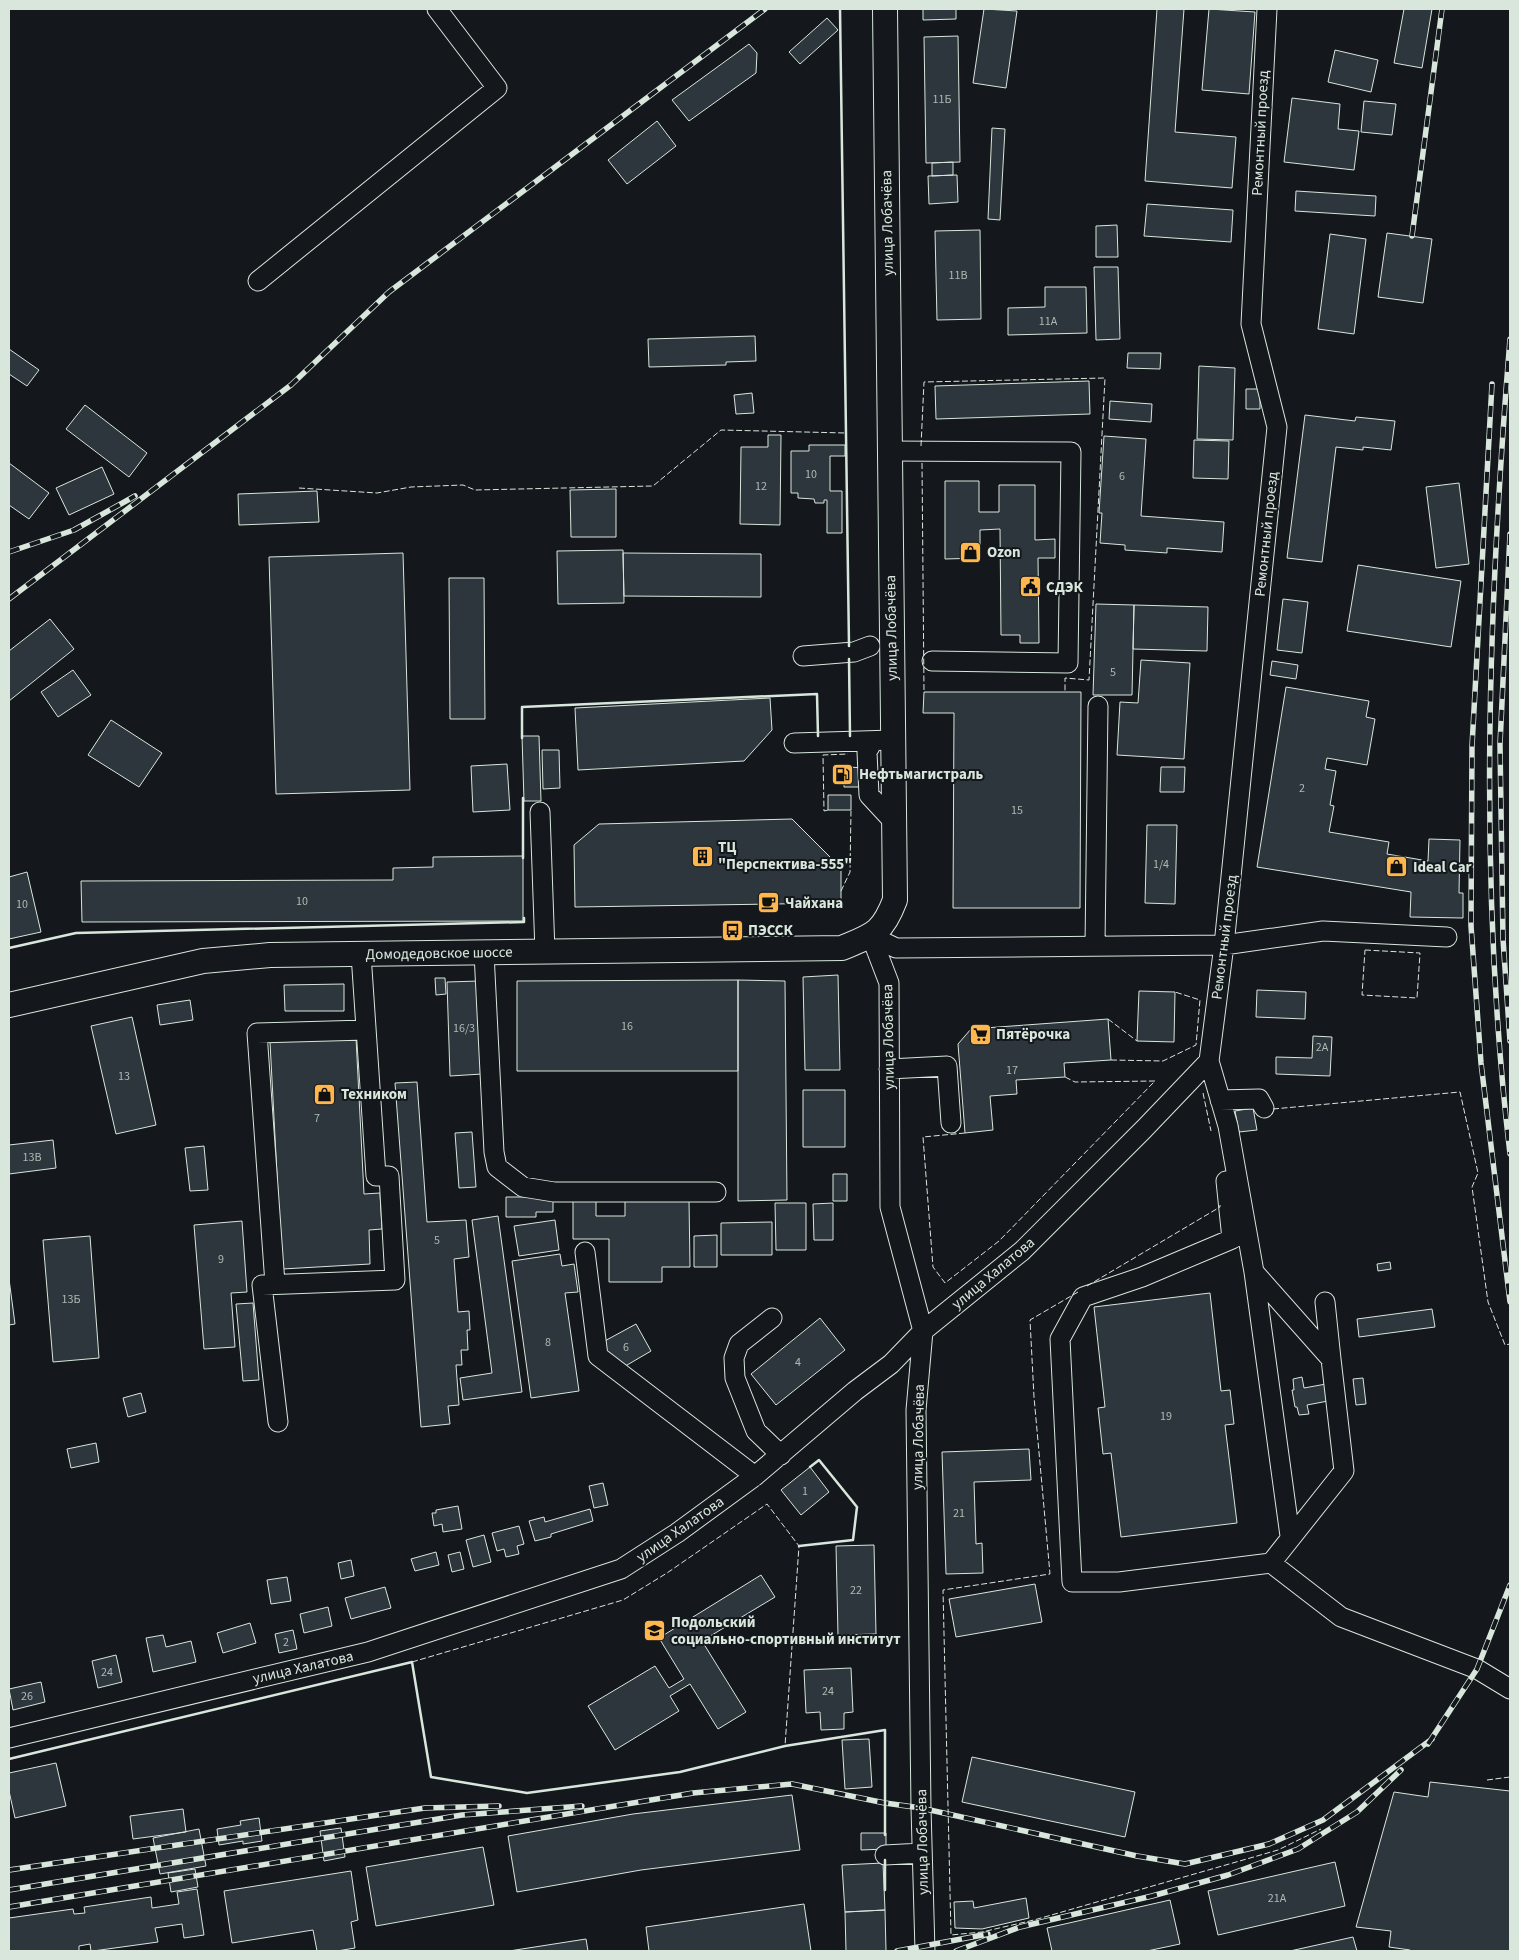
<svg xmlns="http://www.w3.org/2000/svg" width="1519" height="1960" viewBox="0 0 1519 1960" font-family="'Source Sans 3',sans-serif">
<style>
.building{fill:#2c363c;stroke:#d8e6dc}
.lines{fill:none;stroke-linecap:round;stroke-linejoin:round}
.minor-casing{stroke:#d8e6dc;stroke-width:21}
.major-casing{stroke:#d8e6dc;stroke-width:26}
.minor{stroke:#14181c;stroke-width:19}
.major{stroke:#14181c;stroke-width:24}
.rail-casing{stroke:#d8e6dc;stroke-width:5.5}
.rail{stroke:#14181c;stroke-width:4;stroke-dasharray:11;stroke-linecap:butt}
.fence{stroke:#d8e6dc;stroke-width:1;stroke-dasharray:6 2.5;stroke-linecap:butt}
.wall{stroke:#d8e6dc;stroke-width:2.5}
.labels{text-anchor:middle;stroke-width:4;stroke-linejoin:round;paint-order:stroke}
.number-label{font-size:12px;fill:#adbab4}
.street-label{font-size:15px;fill:#d8e6dc;stroke:#14181c}
.poi-label{font-size:15px;font-weight:bold;fill:#d8e6dc;stroke:#14181c;text-anchor:start}
</style>
<rect width="100%" height="100%" fill="#14181c"/>
<path class="building" d="M923,9h33v10l-33,1z
M984,9l33,2 -11,77 -33,-5z
M1157,9h27l-9,123 61,5 -4,51 -87,-7z
M1209,9l46,3 -6,82 -47,-4z
M1404,9h28l-10,59 -28,-5z
M827,18l11,12 -38,34 -11,-12z
M958,36l2,126 -34,1 -2,-126z
M749,44l8,9 -1,20 -67,48 -17,-21z
M1335,50l43,10 -7,32 -43,-10z
M1292,98l48,6 -2,25 21,2 -5,39 -70,-8z
M1364,101l32,3 -4,31 -31,-3z
M657,121l19,25 -49,38 -19,-24z
M992,128l13,1 -5,91 -12,-1z
M953,162v13l-21,1v-13z
M957,175l1,27 -29,2 -1,-28z
M1296,191l80,5 -1,20 -80,-5z
M1147,204l86,6 -2,32 -87,-6z
M1117,225l1,32h-22v-31z
M980,230l1,89 -44,1 -2,-89z
M1387,233l45,6 -9,64 -45,-6z
M1330,234l36,5 -12,95 -36,-5z
M1094,267h24l2,72 -24,1z
M1045,287h41l1,46 -79,2v-27l37,-1z
M755,336l1,25 -30,1v3l-77,2 -1,-28z
M9,349l30,21 -12,16 -18,-12z
M1128,353h33l-1,16 -33,-1z
M1199,366l36,2 -2,72 -36,-1z
M1089,381l1,33 -154,5 -1,-33z
M1246,389h14v20h-14z
M752,393l2,20 -18,1 -2,-19z
M1110,401l42,3 -1,18 -42,-3z
M85,405l62,48 -18,24 -63,-48z
M1305,415l50,6 1,-4 39,4 -4,29 -28,-3v3l-27,-3 -14,115 -35,-4z
M768,435h13l-1,90 -40,-1 1,-77h27z
M1104,436l42,3 -5,77 83,6 -2,30 -55,-4v5l-42,-3v-5l-25,-2 2,-30h-3z
M1194,440l35,1 -1,38 -35,-1z
M809,445h36v11h-15v35h12v42h-15v-33h-3v3h-9l-1,-4 -16,-1v-5h-7v-42h18z
M9,463l40,30 -20,26 -20,-14z
M102,467l12,27 -45,21 -13,-27z
M945,481h34v31h20v-27h36v55l20,-1v19h-17l1,85h-19v-8h-19l-1,-106 -20,1v28l-35,1z
M1459,483l10,81 -33,4 -10,-81z
M616,489v48h-45l-1,-47z
M317,491l2,31 -80,3 -1,-31z
M623,550l1,53 -66,1 -1,-53z
M403,553l7,237 -134,4 -7,-237z
M623,553l138,1v43l-137,-1z
M1358,565l103,16 -10,66 -104,-16z
M449,578h35l1,141h-35z
M1283,599l25,3 -6,51 -25,-3z
M1096,604l38,1 -2,90h-39z
M1134,605l74,2 -1,44 -74,-2z
M50,619l24,30 -65,52v-50z
M1141,660l49,3 -6,96 -67,-4 3,-53 18,1z
M1272,661l26,4 -2,14 -26,-4z
M73,670l18,25 -33,22 -17,-25z
M1286,687l83,14 -3,16 9,2 -8,46 -40,-7 -2,11 11,2 -6,34 4,1 -5,26 60,10 -2,12 41,7 1,-22 31,1 -1,53h4v25l-53,-1 1,-25 -154,-25z
M924,692h157l-1,216h-127l1,-195h-31z
M770,698l2,32 -28,31 -166,9 -3,-62z
M111,720l51,33 -23,34 -51,-32z
M522,736h17l2,65h-17z
M542,750h17l1,38 -17,1z
M507,764l3,46 -37,2 -2,-46z
M844,767l27,1v19h-27z
M1161,767h24l-1,25h-24z
M828,795h23v15h-23z
M792,819l49,49v35l-266,4 -1,-62 25,-21z
M1147,825h30l-2,79 -30,-1z
M523,856v65l-441,1 -1,-41 312,-1v-12l40,-1v-10z
M27,872l14,60 -32,7v-62z
M838,975l2,95h-35l-2,-93z
M435,978h10l1,16 -10,1z
M738,980l47,1 2,219 -49,1z
M738,980v91h-221v-90z
M479,981l3,93 -32,2 -3,-94z
M344,984v27h-59l-1,-26z
M1257,990l49,2 -1,27 -49,-2z
M1139,991l36,1 -1,50 -37,-1z
M190,1000l3,20 -33,5 -3,-20z
M132,1017l24,108 -40,9 -25,-108z
M1108,1019l3,41 -47,3 1,14 -49,3 1,14 -27,2 3,34 -28,3 -7,-89 13,-15z
M1313,1036l19,1 -2,39 -54,-2v-17l36,1z
M356,1038l8,156 16,-1 2,36 -13,1 1,34 -88,5 -12,-227z
M417,1082l10,140 39,-2 3,37 -15,2 4,53 11,-1 1,19h-3l1,20h-7l1,15h-6l3,40 -11,1 2,18 -29,3 -26,-344z
M803,1090h42v57h-42z
M1253,1108l4,22 -18,2 -4,-21z
M472,1132l4,55 -17,1 -4,-55z
M53,1140l3,28 -47,6v-29z
M204,1146l4,44 -18,1 -5,-43z
M833,1174h14v27h-14z
M506,1197h47v15h-17v5h-30z
M625,1200h64l1,67h-28v15h-53v-43h-36v-38h23v15h29z
M775,1203h31v47h-30z
M833,1203v37h-19l-1,-36z
M498,1216l24,176 -59,8 -3,-22 32,-5 -20,-153z
M555,1220l4,30 -40,6 -5,-30z
M242,1221l5,71 -16,1 4,54 -31,2 -10,-124z
M772,1222v33h-51v-32z
M717,1235v32h-23v-31z
M90,1236l9,122 -46,4 -10,-122z
M560,1254l2,12 12,-2 4,28 -13,1 14,98 -48,7 -19,-137z
M1390,1262l1,7 -13,2 -1,-7z
M9,1279l6,45 -6,1z
M1210,1293l11,98 9,-1 4,34 -9,1 12,98 -116,14 -10,-84 -8,1 -5,-46 7,-1 -11,-100z
M253,1303l6,77 -16,1 -7,-77z
M1432,1309l3,18 -76,10 -2,-18z
M820,1318l25,32 -69,55 -25,-31z
M636,1324l15,27 -29,17 -10,-6 -11,-19z
M1302,1377l2,11 22,-4 2,17 -21,4 2,9 -10,1 -2,-8h-2l-3,-17h2l-1,-11z
M1363,1378l3,26 -10,1 -3,-26z
M141,1393l5,19 -18,5 -5,-19z
M96,1443l3,19 -28,6 -4,-19z
M1029,1449l2,31 -57,2 2,62 6,-1 1,30 -37,1 -4,-122z
M810,1467l19,25 -28,23 -20,-25z
M603,1483l5,22 -14,3 -5,-22z
M458,1506l4,23 -19,3 -1,-8 -8,2 -2,-13h4v-3z
M590,1509l3,12 -42,13v3l-16,4 -6,-20 15,-4 1,5z
M519,1526l5,18 -7,2 2,8 -13,3 -2,-8 -7,2 -5,-18z
M484,1535l7,27 -18,5 -7,-27z
M874,1545l2,89 -38,1 -2,-89z
M436,1552l3,13 -24,6 -4,-12z
M460,1552l4,17 -12,3 -4,-17z
M351,1560l3,16 -13,3 -3,-16z
M761,1575l14,22 -73,44 44,71 -28,17 -28,-45 -20,12 9,15 -64,39 -27,-44 67,-40 14,22 15,-9 -25,-41z
M287,1577l4,24 -20,3 -4,-24z
M1035,1584l7,38 -86,15 -7,-38z
M385,1587l6,21 -40,11 -6,-21z
M328,1607l4,19 -28,7 -4,-19z
M250,1623l6,20 -33,10 -6,-20z
M293,1630l4,19 -18,4 -4,-19z
M163,1635l3,12 25,-6 5,21 -43,10 -7,-34z
M116,1655l6,27 -24,6 -6,-27z
M851,1668l2,44 -9,1v16l-23,1 -1,-18 -14,1 -2,-43z
M41,1682l4,20 -32,8 -4,-21z
M869,1739l3,48 -27,2 -3,-49z
M972,1757l163,35 -10,45 -163,-35z
M56,1763l10,43 -51,12 -6,-27v-18z
M1430,1782l80,9v160h-100v-1l-21,-3 2,-16 -35,-4 38,-135 34,5z
M792,1795l8,55 -159,20 -124,22 -9,-56 125,-22z
M183,1809l3,23 -53,7 -3,-23z
M259,1818l3,23 -19,3v-3l-24,4 -2,-16 24,-4 -1,-4z
M341,1828l4,29 -21,4 -4,-30z
M199,1829l7,37 -46,8 -7,-36z
M861,1833h25v16l-25,1z
M483,1847l11,58 -118,21 -10,-59z
M1335,1862l10,44 -127,29 -10,-44z
M883,1863l2,47 -40,2 -3,-47z
M195,1869l3,18 -27,5 -3,-19z
M351,1871l7,49 -7,2 4,26 -18,3h-20l-4,-21 -81,13 -8,-52z
M197,1889l7,46 -20,3 -2,-14 -27,4 3,14 -65,9h-2l-1,-7 -11,2v5h-70v-33l64,-9 1,5 11,-1 -1,-6 67,-10 1,11 27,-4 -2,-12z
M1026,1898l3,20 -47,11 -27,-1 -1,-26 19,-1 1,7z
M1170,1900l10,44 -33,7h-95l-5,-23z
M804,1904l7,47h-162l-3,-24z
M885,1910l1,41h-40l-1,-39z
M1353,1937l4,14h-67z
M586,1939l2,12h-79z"/>
<g class="lines">
<defs>
<path id="minor" d="M1267,9l-16,315 26,103 -53,518 -15,116 19,65 26,146 36,264
M258,281l239,-193 -60,-79
M890,451l181,1 -3,211 -136,-2
M803,656l51,-4 16,-6
M873,741l-6,11 2,43 25,27
M794,743l99,-3
M540,812l5,140
M871,936l18,47 1,224 33,124 -7,79 5,398 4,143
M871,936l25,12 328,-3 99,-14 124,6
M1095,946l3,-240
M484,953l10,199 3,15 26,20 31,5h162
M889,1069l58,-3 4,57
M1220,1100l39,-1 5,9
M1226,1181l6,58 -90,38 -59,20 -23,42 12,243h47l152,-19 73,-92 -13,-112 -77,-87
M585,1252l13,104 157,120
M275,1284l-18,-251 109,-3
M1325,1302l6,57
M772,1318l-33,26 -5,14 1,20 21,53 25,24
M278,1422l-16,-137 133,-5 -6,-104h-13l-15,-222
M1271,1563l70,54 136,52 33,20
M9,1738l359,-86 253,-83 56,-36 78,-57 100,-85 36,-27 32,-33 99,-80 122,-122 65,-68
M885,1855l37,-2"/>
<path id="major" d="M9,1005l194,-44 67,-6 572,-7c31,-13 40,-14 53,-48l-10,-891"/>
</defs>
<use href="#minor" class="minor-casing"/>
<use href="#major" class="major-casing"/>
<use href="#minor" class="minor"/>
<use href="#major" class="major"/>
<defs>
<path id="rail" d="M1412,236l30,-227
M1510,339c-22,271 -32,544 0,815
M1492,384l-20,362 -1,180 10,137 29,239
M1510,534l-10,210 3,195 7,102
M9,552l65,-22 61,-34
M9,599l282,-214 98,-93 376,-283
M1428,1744l49,-75 33,-84
M9,1870l416,-62 74,-2
M9,1890l453,-75 120,-9
M9,1907l684,-114 99,-9 93,19 36,5 216,48 48,8 84,-20 54,-24 109,-81
M897,1951l91,-17
M956,1951l64,-24 132,-31 76,-21 70,-26 59,-37 44,-42"/>
</defs>
<use href="#rail" class="rail-casing"/>
<use href="#rail" class="rail"/>
<path class="fence" d="M921,446l3,-64 181,-4 -16,302 -24,-2v14
M922,463l2,229
M299,488l78,5 34,-6 52,-2 12,5 178,-4 68,-56 125,3
M828,810l-4,1 -1,-56 25,-1
M841,891l9,-19 1,-62
M1365,950l55,3 -3,45 -55,-3z
M1108,1019l29,22
M1111,1060l52,1 33,-16 4,-45 -25,-8
M1203,1093l8,38
M1273,1109l187,-17 18,81 -6,14 16,115 17,43 5,-1
M965,1133l-42,4 10,130 12,16 54,-42 156,-160 -80,1 -10,-5
M1087,1286l133,-79v-2
M1078,1292l-48,28 4,77 16,177 -107,16 8,345 31,-3 52,-12 244,-70 43,-21
M412,1662l211,-62 44,-27 100,-69 32,42 -14,200
M1487,1780l23,-3"/>
<path class="wall" d="M840,9l9,637
M849,659l1,77
M522,738v-31l295,-13 1,42
M523,798v60
M9,948l67,-15 448,-11v-4
M799,1546l54,-6 4,-33 -38,-47 -9,7
M9,1759l403,-97 19,115 96,16 153,-21 105,-26 100,-16v105
M885,1890v-30"/>
</g>
<defs>
<symbol id="shop-square" viewBox="-11 -11 22 22"><rect x="-9" y="-9" width="18" height="18" rx="4" fill="#ffb74d" stroke="#14181c"/><path d="M-5-2.5h2.3a2.7 3.5 0 0 1 5.4 0H5L5.5 6h-11ZM-1.5-2.5h3a1.5 2.3 0 0 0-3 0Z" fill="#111"/></symbol>
<symbol id="civic-square" viewBox="-11 -11 22 22"><rect x="-9" y="-9" width="18" height="18" rx="4" fill="#ffb74d" stroke="#14181c"/><path d="M-.6-6.5H3V-4.5H.6V-3L4-1V1h2V6H-6V1h2V-1L-.6-3ZM-1.2 2.5V6h2.4V2.5Z" fill="#111"/></symbol>
<symbol id="fuel-square" viewBox="-11 -11 22 22"><rect x="-9" y="-9" width="18" height="18" rx="4" fill="#ffb74d" stroke="#14181c"/><path d="M-5.5-6h7V0h2V4h1.3V-2.5L3-4.5l.8-.8L6-3V5H2.5V1h-1V6h-7ZM-4.2-4.7v3.2H.2V-4.7Z" fill="#111"/></symbol>
<symbol id="building-square" viewBox="-11 -11 22 22"><rect x="-9" y="-9" width="18" height="18" rx="4" fill="#ffb74d" stroke="#14181c"/><path d="M-4-6H4V6H1V3H-1V6H-4ZM-2.5-4.3h1.7v1.8h-1.7ZM.8-4.3h1.7v1.8H.8ZM-2.5-1h1.7V.8h-1.7ZM.8-1h1.7V.8H.8Z" fill="#111"/></symbol>
<symbol id="cafe-square" viewBox="-11 -11 22 22"><rect x="-9" y="-9" width="18" height="18" rx="4" fill="#ffb74d" stroke="#14181c"/><path d="M-5.5-4.5H6V0H3Q3 3.5 0 3.5H-2.5Q-5.5 3.5-5.5 0ZM3-3.2v2h1.7v-2ZM-6 4.5H4V6H-6Z" fill="#111"/></symbol>
<symbol id="bus-square" viewBox="-11 -11 22 22"><rect x="-9" y="-9" width="18" height="18" rx="4" fill="#ffb74d" stroke="#14181c"/><path d="M-5-6H5V4H4V6H2V4H-2V6H-4V4H-5ZM-3.5-4V0h7V-4ZM-3.5 1.2v1.5H-2V1.2ZM2 1.2v1.5H3.5V1.2Z" fill="#111"/></symbol>
<symbol id="supermarket-square" viewBox="-11 -11 22 22"><rect x="-9" y="-9" width="18" height="18" rx="4" fill="#ffb74d" stroke="#14181c"/><path d="M-6-5.5h2.5l.6 2H6L4.5 2H-2.5L-4.4-4H-6ZM-1.5 3.2a1.3 1.3 0 1 0 .1 0ZM3 3.2a1.3 1.3 0 1 0 .1 0Z" fill="#111"/></symbol>
<symbol id="university-square" viewBox="-11 -11 22 22"><rect x="-9" y="-9" width="18" height="18" rx="4" fill="#ffb74d" stroke="#14181c"/><path d="M0-5L7-2L0 1L-7-2ZM-4 1L0 2.5L4 1V4Q0 6-4 4Z" fill="#111"/></symbol>
</defs>
<g fill-rule="evenodd">
<use href="#shop-square" x="958" y="540" width="25" height="25"/>
<use href="#civic-square" x="1018" y="574" width="25" height="25"/>
<use href="#fuel-square" x="830" y="762" width="25" height="25"/>
<use href="#building-square" x="690" y="844" width="25" height="25"/>
<use href="#shop-square" x="1384" y="854" width="25" height="25"/>
<use href="#cafe-square" x="756" y="890" width="25" height="25"/>
<use href="#bus-square" x="720" y="918" width="25" height="25"/>
<use href="#supermarket-square" x="968" y="1022" width="25" height="25"/>
<use href="#shop-square" x="312" y="1082" width="25" height="25"/>
<use href="#university-square" x="642" y="1618" width="25" height="25"/>
</g>
<g class="labels">
<g class="number-label">
<text x="942" y="103">11Б</text>
<text x="958" y="279">11В</text>
<text x="1048" y="325">11А</text>
<text x="811" y="478">10</text>
<text x="1122" y="480">6</text>
<text x="761" y="490">12</text>
<text x="1113" y="676">5</text>
<text x="1302" y="792">2</text>
<text x="1017" y="814">15</text>
<text x="1161" y="868">1/4</text>
<text x="302" y="905">10</text>
<text x="22" y="908">10</text>
<text x="627" y="1030">16</text>
<text x="464" y="1032">16/3</text>
<text x="1322" y="1051">2А</text>
<text x="1012" y="1074">17</text>
<text x="124" y="1080">13</text>
<text x="317" y="1122">7</text>
<text x="32" y="1161">13В</text>
<text x="437" y="1244">5</text>
<text x="221" y="1263">9</text>
<text x="71" y="1303">13Б</text>
<text x="548" y="1346">8</text>
<text x="626" y="1351">6</text>
<text x="798" y="1366">4</text>
<text x="1166" y="1420">19</text>
<text x="805" y="1495">1</text>
<text x="959" y="1517">21</text>
<text x="856" y="1594">22</text>
<text x="286" y="1646">2</text>
<text x="107" y="1676">24</text>
<text x="828" y="1695">24</text>
<text x="27" y="1700">26</text>
<text x="1277" y="1902">21А</text>
</g>
<g class="street-label">
<text transform="translate(1260 133) rotate(-87)" y="5">Ремонтный проезд</text>
<text transform="translate(887 223) rotate(-91)" y="5">улица Лобачёва</text>
<text transform="translate(1266 534) rotate(-84)" y="5">Ремонтный проезд</text>
<text transform="translate(891 628) rotate(-91)" y="5">улица Лобачёва</text>
<text transform="translate(1224 937) rotate(-83)" y="5">Ремонтный проезд</text>
<text transform="translate(439 953) rotate(-1)" y="5">Домодедовское шоссе</text>
<text transform="translate(888 1037) rotate(-91)" y="5">улица Лобачёва</text>
<text transform="translate(993 1273) rotate(-40)" y="5">улица Халатова</text>
<text transform="translate(918 1437) rotate(-89)" y="5">улица Лобачёва</text>
<text transform="translate(680 1529) rotate(-35)" y="5">улица Халатова</text>
<text transform="translate(303 1667) rotate(-13)" y="5">улица Халатова</text>
<text transform="translate(922 1842) rotate(-91)" y="5">улица Лобачёва</text>
</g>
<g class="poi-label">
<text x="987" y="557">Ozon</text>
<text x="1046" y="592">СДЭК</text>
<text x="859" y="779">Нефтьмагистраль</text>
<text x="718" y="852">ТЦ<tspan x="718" dy="17">"Перспектива-555"</tspan></text>
<text x="1413" y="872">Ideal Car</text>
<text x="785" y="908">Чайхана</text>
<text x="748" y="935">ПЭССК</text>
<text x="996" y="1039">Пятёрочка</text>
<text x="341" y="1099">Техником</text>
<text x="671" y="1627">Подольский<tspan x="671" dy="17">социально-спортивный институт</tspan></text>
</g>
</g>
<rect width="1519" height="1960" fill="none" stroke="#d8e6dc" stroke-width="20"/>
</svg>
